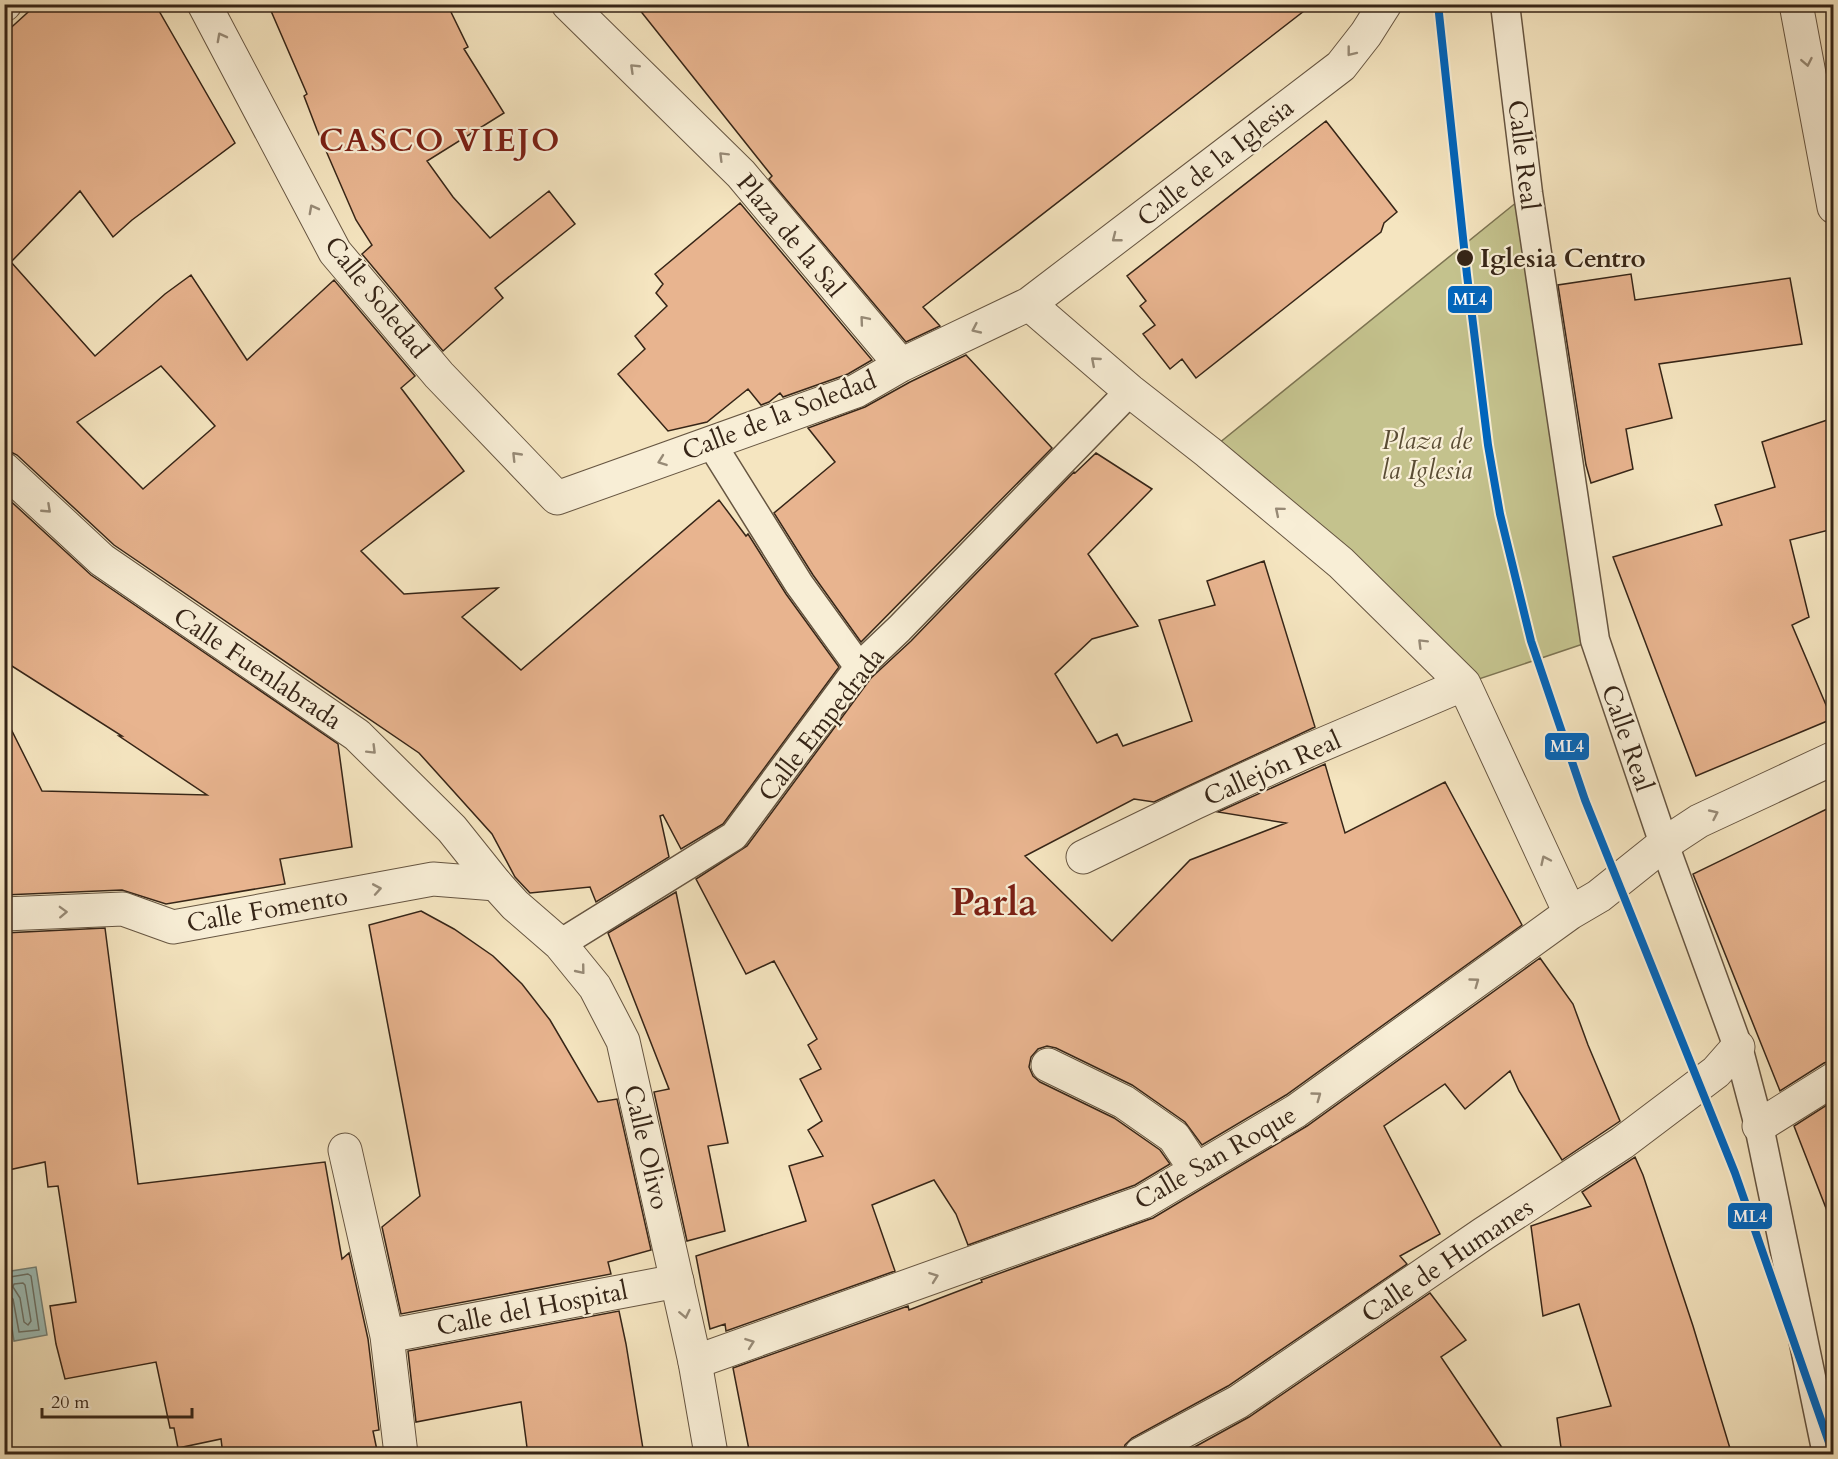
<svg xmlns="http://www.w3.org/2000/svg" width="1838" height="1459" viewBox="0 0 1838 1459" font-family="Cardo,serif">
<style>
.green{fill:#c4c28d;stroke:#7d7452;stroke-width:1.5}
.water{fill:#9dbeb8;stroke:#748178;stroke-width:1.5}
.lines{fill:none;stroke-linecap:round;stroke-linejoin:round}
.shore{stroke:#6a7268;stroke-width:1.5}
.building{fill:#e8b48f;stroke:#362517;stroke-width:1.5;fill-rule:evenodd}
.pedestrian-casing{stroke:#665541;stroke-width:31}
.minor-casing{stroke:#665541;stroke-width:35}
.tertiary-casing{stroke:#665541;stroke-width:35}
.pedestrian{stroke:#f8eed6;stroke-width:28}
.minor{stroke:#f8eed6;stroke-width:33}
.tertiary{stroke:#f8eed6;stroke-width:33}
.tram-1-casing{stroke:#f8eed6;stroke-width:12}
.tram-1{stroke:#0065bd;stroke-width:8}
.oneway{stroke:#978a76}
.stop-dot{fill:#362517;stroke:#f8eed6;stroke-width:2}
.labels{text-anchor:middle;stroke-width:4.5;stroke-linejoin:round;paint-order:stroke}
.street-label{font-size:26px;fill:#362517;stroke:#f8eed6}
.stop-label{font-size:26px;font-weight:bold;fill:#362517;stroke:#f8eed6;text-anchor:start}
.park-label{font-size:26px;font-style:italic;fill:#5a4c34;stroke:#f8eed6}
.district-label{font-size:32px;font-weight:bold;letter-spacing:1.5px;fill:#7a1f14;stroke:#f8eed6}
.town-label{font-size:38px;font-weight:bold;fill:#7a1f14;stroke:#f8eed6}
.line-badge{stroke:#f8eed6;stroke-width:2}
.badge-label{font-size:16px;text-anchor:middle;font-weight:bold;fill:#fff}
</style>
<rect width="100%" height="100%" fill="#f5e5c0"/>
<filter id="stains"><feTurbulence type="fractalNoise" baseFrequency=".00333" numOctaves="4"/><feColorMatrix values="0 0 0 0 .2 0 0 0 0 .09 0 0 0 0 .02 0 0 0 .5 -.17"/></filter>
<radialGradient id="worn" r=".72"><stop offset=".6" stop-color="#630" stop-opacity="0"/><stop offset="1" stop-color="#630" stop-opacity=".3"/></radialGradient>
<path class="green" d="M1528,193l67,447 -131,44 -256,-232z"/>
<path class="water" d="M36,1267l11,68 -33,6 -9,-58v-11z"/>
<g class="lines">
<path class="shore" d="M4,1278l24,-4 3,2 8,54 -20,2 -6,-33 -4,-3 -5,-1
M23,1283l2,2 6,36 -3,4 -4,-3 -4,-24 -7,-11 1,-3z"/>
</g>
<path class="building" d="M37,4h118l80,139 -103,77 -19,17 -33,-46 -69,71 84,94 70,-62 26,-19 56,85 87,-80 81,96 -14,12 63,83 -103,80 43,43 94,-6 -36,29 59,53 198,-170 27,36 2,-2 38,60 53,73 -116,157 -42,25 -18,-34 -3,1 9,41 -73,45 -6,-15 -60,6 -15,-16 -23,-43 -73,-81 -305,-208 -97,-90 -8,-4h-5v-417zM161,366l54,60 -72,63 -66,-67z
M268,4h179l21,43 -4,2 40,64 -77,48 26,36 37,41 59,-47 26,33 -80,64 8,10 -60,53 -81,-97 10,-9 -16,-25 -39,-90 -13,-34 3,-2z
M635,4h678l-390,303 17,19 -34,16 -137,-163 3,-3z
M1326,121l71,91 -13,11 -3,9 -185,146 -14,-19 -12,10 -27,-35 12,-9 -15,-19 6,-5 -19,-25z
M740,203l132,157 -24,14 -65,23 -3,-4 -11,9 -8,3 -13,-16 -41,33 -39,9 -50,-57 27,-25 -10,-13 32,-30 -11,-13 7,-9 -8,-10z
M1631,274l4,26 155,-22 12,66 -143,20 13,54 -46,11 7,40 -42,14 -5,-18 -28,-180z
M966,355l86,93 -191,194 -48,-67 -39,-62 61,-51 -27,-34 57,-21 45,-25z
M1833,418v111l-43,11 19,77 -17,8 40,94 -136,57 -83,-219 109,-32 -7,-20 60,-18 -13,-45z
M1096,453l56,36 -64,65 50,72 -46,13 -37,35 42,69 20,-9 6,12 69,-25 -33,-101 56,-15 -8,-24 57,-20 51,166 -161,75 -20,-3 -109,57 87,85 78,-81 96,-37 -68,-11 107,-48 20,69 100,-51 77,143 -236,170 -84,50 -17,-23 -53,-37 -76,-37 -9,-2 -9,3 -7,8 -2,10 4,9 7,6 74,36 46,32 10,14 -35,21 -167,60 -12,-31 -22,-34 -62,25 23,66 -169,60 -1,-7 -15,5 -14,-73 110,-35 -17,-55 34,-10 -15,-26 14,-9 -22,-42 21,-10 -13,-24 9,-6 -43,-78 -28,13 -50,-95 51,-33 124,-168 40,-37 163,-169 1,1z
M4,495l87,80 247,169 14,103 -72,12 5,25 -119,20 -44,-14 -118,5v-180l38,76 165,4 -88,-59h3l-118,-75z
M1833,806v254l-9,3 -44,28 -87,-217z
M676,892l52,251 -20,3 17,85 -38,10 -33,-149 15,-3 -61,-156z
M421,911l33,18 39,27 29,28 28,36 48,82 19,-3 34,151 -43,12 3,12 -210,40 -19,-87 38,-31 -51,-271z
M105,928l33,256 187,-22 17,97 7,-6 19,86 11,91 -6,1 5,24h-155l-2,-16 -43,9 -4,-20h-4l-14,-66 -91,17 -9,-35 -6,-38 26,-4 -18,-116 -10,1 -3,-25 -41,9v-238z
M1540,958l33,46 15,41 32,76 -58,39 -43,-69 -9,-20 -45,38 -20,-25 -61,42 56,108 -40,22 7,8 -179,122 -96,52 -7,7 -3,10h-372l-17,-87 175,-62 1,4 73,-28 -1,-2 172,-62 154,-92z
M1833,1101v120h-2l-37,-95z
M1635,1157l8,18 50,151 39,129h-170l-5,-37 54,-12 -32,-102 -36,12 -12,-90 60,-20 -9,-14z
M1430,1293l36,47 -25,17 66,98h-327l69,-38z
M619,1311l7,33 18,111h-116l-7,-53 -105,20 -8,-71z"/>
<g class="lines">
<defs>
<path id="pedestrian" d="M1505,4l23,189 67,447 69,204 74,203 21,79 68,328
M711,443l88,141 60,83
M560,944l174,-108 125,-169 40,-38 231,-238"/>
<path id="minor" d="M204,4l131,248 104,123 118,123 299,-107 45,-26 128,-61 312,-238 25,-32 19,-30
M568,4l173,170 160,191
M1796,4l38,203
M4,5l1,-1
M1029,304l101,87 78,61 133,111 123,121 106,229
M1083,857l111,-54 113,-52 157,-67
M4,914l119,-5 50,18 260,-48 63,5
M1048,1065l76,37 50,35 22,33
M1759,1126l75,-47
M345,1150l42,186 290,-55
M387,1336l14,118
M695,1362l448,-160 153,-91 274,-198 29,-17 65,-52 35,-23 135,-63
M1141,1454l97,-52 245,-168 139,-91 94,-71 22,-25"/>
<path id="tertiary" d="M4,469l98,91 255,175 95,94 44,55 19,21 45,39 35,43 28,54 72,321 16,92"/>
</defs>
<use href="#pedestrian" class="pedestrian-casing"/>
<use href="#minor" class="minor-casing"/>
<use href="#tertiary" class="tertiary-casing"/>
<use href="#pedestrian" class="pedestrian"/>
<use href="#minor" class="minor"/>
<use href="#tertiary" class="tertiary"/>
<defs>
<path id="tram-1" d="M1438,4l29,271 21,170 12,69 31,127 54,159 150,373 98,281"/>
</defs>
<use href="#tram-1" class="tram-1-casing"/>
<use href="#tram-1" class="tram-1"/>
</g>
<defs><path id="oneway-chevron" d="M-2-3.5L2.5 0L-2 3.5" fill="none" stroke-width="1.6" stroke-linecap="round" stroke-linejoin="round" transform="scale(1.5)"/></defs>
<g class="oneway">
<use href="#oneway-chevron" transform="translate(221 37) rotate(-118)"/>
<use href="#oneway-chevron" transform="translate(1351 52) rotate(128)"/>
<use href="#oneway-chevron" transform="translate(1807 62) rotate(79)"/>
<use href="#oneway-chevron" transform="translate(634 68) rotate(-136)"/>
<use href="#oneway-chevron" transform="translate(723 156) rotate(-135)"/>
<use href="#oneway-chevron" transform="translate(313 209) rotate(-118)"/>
<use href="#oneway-chevron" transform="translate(1116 238) rotate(142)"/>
<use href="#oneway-chevron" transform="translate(864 320) rotate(-130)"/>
<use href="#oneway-chevron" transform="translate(976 329) rotate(155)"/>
<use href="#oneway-chevron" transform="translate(1095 361) rotate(-139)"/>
<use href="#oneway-chevron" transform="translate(516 456) rotate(-134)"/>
<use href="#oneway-chevron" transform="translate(662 461) rotate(160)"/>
<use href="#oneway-chevron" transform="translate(47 509) rotate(43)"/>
<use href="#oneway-chevron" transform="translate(1279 511) rotate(-140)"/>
<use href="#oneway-chevron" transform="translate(1422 643) rotate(-135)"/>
<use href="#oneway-chevron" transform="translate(372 750) rotate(45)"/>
<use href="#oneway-chevron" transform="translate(1714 814) rotate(-25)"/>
<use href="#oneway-chevron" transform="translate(1545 860) rotate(-115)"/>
<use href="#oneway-chevron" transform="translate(377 889) rotate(-10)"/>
<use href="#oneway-chevron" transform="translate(63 912) rotate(-2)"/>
<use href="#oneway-chevron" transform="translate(581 970) rotate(51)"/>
<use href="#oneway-chevron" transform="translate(1475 982) rotate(-36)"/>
<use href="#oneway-chevron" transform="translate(1317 1096) rotate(-36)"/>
<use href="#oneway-chevron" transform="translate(934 1277) rotate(-20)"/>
<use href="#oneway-chevron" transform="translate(685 1314) rotate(78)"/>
<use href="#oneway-chevron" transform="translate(750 1343) rotate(-20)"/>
</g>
<circle class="stop-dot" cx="1465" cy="258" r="9"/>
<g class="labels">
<g class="street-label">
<text transform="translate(1524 155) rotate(83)" y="9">Calle Real</text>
<text transform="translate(1215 162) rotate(-38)" y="9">Calle de la Iglesia</text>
<text transform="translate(791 235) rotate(50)" y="9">Plaza de la Sal</text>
<text transform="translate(377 297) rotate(51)" y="9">Calle Soledad</text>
<text transform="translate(779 415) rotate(-21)" y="9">Calle de la Soledad</text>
<text transform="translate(258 668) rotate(34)" y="9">Calle Fuenlabrada</text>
<text transform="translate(821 724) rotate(-52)" y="9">Calle Empedrada</text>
<text transform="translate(1628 738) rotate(71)" y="9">Calle Real</text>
<text transform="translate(1272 768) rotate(-24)" y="9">Callejón Real</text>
<text transform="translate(267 909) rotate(-10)" y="9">Calle Fomento</text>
<text transform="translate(647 1147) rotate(77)" y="9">Calle Olivo</text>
<text transform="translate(1215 1157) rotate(-30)" y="9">Calle San Roque</text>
<text transform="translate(1447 1260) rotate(-34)" y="9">Calle de Humanes</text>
<text transform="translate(532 1308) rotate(-11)" y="9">Calle del Hospital</text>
</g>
<g class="stop-label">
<text x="1480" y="267">Iglesia Centro</text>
</g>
<g class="park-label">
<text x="1427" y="449">Plaza de<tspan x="1427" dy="30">la Iglesia</tspan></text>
</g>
<g class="district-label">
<text x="440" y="151">CASCO VIEJO</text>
</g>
<g class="town-label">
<text x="994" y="915">Parla</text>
</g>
</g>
<g class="line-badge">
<rect x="1447" y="285" width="46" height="29" rx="6" fill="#0065bd"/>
<rect x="1544" y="732" width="46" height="29" rx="6" fill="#0065bd"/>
<rect x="1727" y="1202" width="46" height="28" rx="6" fill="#0065bd"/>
</g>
<g class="badge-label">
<text x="1470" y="305">ML4</text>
<text x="1567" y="752">ML4</text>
<text x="1750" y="1222">ML4</text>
</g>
<rect width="1838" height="1459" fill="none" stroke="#f5e5c0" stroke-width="24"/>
<rect x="6" y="6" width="1826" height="1447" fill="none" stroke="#362517" stroke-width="3"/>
<rect x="12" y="12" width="1814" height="1435" fill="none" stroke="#362517" stroke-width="1.5"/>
<path d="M42 1408v9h150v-9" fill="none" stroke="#362517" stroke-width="3"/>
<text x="51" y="1408" font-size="18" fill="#362517" stroke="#f8eed6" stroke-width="4.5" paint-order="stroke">20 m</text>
<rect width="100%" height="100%" filter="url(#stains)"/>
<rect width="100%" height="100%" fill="url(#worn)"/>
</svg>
